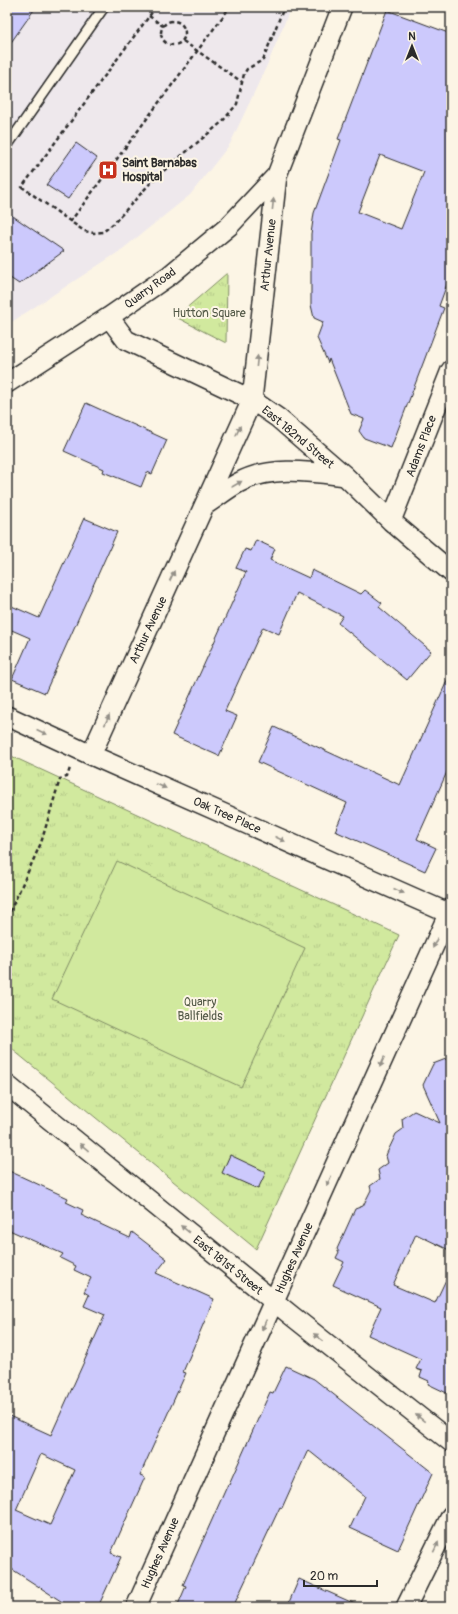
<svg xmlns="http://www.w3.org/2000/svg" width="458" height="1614" viewBox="0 0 458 1614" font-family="Pangolin,sans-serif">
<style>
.built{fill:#eee8ec}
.park{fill:url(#park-tufts);stroke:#7e8a64}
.pitch{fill:#d1e99e;stroke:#7e8a64}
.building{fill:#ccc9fc;stroke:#2b2b2b;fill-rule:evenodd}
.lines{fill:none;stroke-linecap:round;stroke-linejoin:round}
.lane-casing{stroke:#2b2b2b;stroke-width:12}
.street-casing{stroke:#2b2b2b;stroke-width:22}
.path{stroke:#2b2b2b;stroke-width:2.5;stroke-dasharray:4 3;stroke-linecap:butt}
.lane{stroke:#fcf5e5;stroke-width:9}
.street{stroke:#fcf5e5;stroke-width:19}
.oneway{fill:#949088}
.labels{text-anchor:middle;stroke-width:4;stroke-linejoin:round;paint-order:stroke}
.poi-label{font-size:12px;font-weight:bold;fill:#2b2b2b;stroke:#fcf5e5;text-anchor:start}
.street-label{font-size:12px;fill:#2b2b2b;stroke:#fcf5e5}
.park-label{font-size:12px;fill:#545a48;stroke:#fcf5e5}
</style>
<defs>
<pattern id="park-tufts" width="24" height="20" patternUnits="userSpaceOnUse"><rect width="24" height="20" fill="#d1e99e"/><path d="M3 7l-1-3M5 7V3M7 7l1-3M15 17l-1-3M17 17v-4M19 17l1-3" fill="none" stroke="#b4c888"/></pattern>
</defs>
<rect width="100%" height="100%" fill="#fcf5e5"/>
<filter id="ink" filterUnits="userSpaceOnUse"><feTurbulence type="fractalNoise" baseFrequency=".025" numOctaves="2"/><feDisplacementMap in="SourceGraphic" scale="8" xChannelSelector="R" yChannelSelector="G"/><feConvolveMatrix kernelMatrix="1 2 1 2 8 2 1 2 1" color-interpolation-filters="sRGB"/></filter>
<g filter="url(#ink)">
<path class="built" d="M7,7h284l-23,56 -38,81 -40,51 -70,56 -113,74z"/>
<path class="park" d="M227,273l-1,70 -50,-26z
M7,754l392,181 -143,314 -249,-204z"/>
<path class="pitch" d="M117,861l188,87 -64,139 -189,-88z"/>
<path class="building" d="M7,7h29l-29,41z
M387,10l64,24v239l-12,33 5,2 -53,140 -27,-10 -5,-7 5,-12 -13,-5 -22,-55 -1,4 -11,-25 6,-16 -9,-4 -3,-13v-71l3,-21 27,-73 -3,-1zM380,155l44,17 -23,57 -43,-17z
M76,143l21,15 -29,41 -22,-14z
M7,212l57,39 -45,33 -12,-8z
M86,403l81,37 -15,34 -5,-2 -6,15 -38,-15 1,-3 -40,-18z
M84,518l33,14 -72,161 -33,-14 18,-41 -23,-10v-24l32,14z
M256,540l19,9 -5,11 39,18 3,-8 49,24 4,-4 17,13 -3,4 52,44 -24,29 -69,-57 5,-7 -46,-23 -18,41 -16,-7 -38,84 12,5 -18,40 -47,-21 74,-163 -10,-4 9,-19 6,2z
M451,672v91l-34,76 19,9 -11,23 -90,-40 12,-28 -89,-41 16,-35 126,58z
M451,1057v194l-35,-17 -23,51 42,18 16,-34v126l-23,-11 1,-3 -9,-4 2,-6 -6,-2 5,-10 -53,-24 13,-28 -48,-22 11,-23 -8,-4 3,-6 -2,-3 18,-40 8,-3 8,-16 -1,-4 10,-7 -2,-9 10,-7 -2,-7 1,-3 9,-19 7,-5 -1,-10 12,-8 26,12 -17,-38 10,-21z
M230,1155l36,17 -8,17 -36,-16z
M7,1170l61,28 -2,4 17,8 -2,5 49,23 2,-6 35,27 -11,14 58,26 -31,73 3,1 -46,102 5,2 -34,76 10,4 -23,50h-28l-63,-41v-151l44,20 54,-120 -21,-9 5,-11 -5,-3 7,-14 -17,-8 2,-4 -16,-8 3,-4 -56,-25zM41,1454l34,16 -25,55 -34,-15z
M286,1366l28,13 119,94 -9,20 -26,57 -48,-22 15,-32 -57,-46 -26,58 -2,-1 -47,100h-56l9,-21 -3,-1 45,-101h1l41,-92 3,1z
M299,1579l63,28h-75z"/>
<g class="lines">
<defs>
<path id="lane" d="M7,146l97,-139"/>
<path id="street" d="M109,317l17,23 126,60 26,18 67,58 46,45 60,51
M7,383l102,-66 61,-42 59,-49 48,-51
M205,505c11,-7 22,-16 33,-22 32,-18 74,-11 107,-7
M391,521l60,-151
M7,716l84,39 357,158
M91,755l161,-355 25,-225 65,-168
M7,1085l285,231 159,126
M136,1607l315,-699
M406,1607l45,-91"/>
</defs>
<use href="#lane" class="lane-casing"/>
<use href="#street" class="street-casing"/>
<path class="path" d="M156,7l-134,180 62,44 10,2 9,-1 11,-9 41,-45 67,-56 15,-18 7,-30 3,-5 16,-9 21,-53
M149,16l14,10
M161 33a12 12 0 1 1 24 0a12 12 0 1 1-24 0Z
M183,41l59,41
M70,222l160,-215
M7,918l34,-75 19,-64 7,-2 3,-9"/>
<use href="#lane" class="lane"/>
<use href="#street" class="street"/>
</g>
<defs><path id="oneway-solid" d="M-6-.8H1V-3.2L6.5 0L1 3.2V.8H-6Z"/></defs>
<g class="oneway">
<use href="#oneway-solid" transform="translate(273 204) rotate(-84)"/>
<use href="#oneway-solid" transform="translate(257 361) rotate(-84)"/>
<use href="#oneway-solid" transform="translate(238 431) rotate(-65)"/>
<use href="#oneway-solid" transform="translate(237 484) rotate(-30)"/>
<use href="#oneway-solid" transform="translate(172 576) rotate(-65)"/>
<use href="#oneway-solid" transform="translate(107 720) rotate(-65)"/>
<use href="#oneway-solid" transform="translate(42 732) rotate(25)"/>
<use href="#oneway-solid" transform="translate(161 786) rotate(24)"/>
<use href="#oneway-solid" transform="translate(280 839) rotate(24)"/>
<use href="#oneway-solid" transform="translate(399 891) rotate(24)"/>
<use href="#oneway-solid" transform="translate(435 943) rotate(114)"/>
<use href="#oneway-solid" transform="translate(382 1062) rotate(114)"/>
<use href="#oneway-solid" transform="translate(84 1147) rotate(-141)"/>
<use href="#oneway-solid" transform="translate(329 1181) rotate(114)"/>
<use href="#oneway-solid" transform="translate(185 1229) rotate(-141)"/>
<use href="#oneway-solid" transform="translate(264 1325) rotate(114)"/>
<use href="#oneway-solid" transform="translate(318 1337) rotate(-142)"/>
<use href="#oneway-solid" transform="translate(420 1418) rotate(-142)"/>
<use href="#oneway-solid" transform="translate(436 1547) rotate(-64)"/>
</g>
</g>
<defs>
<symbol id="hospital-square" viewBox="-11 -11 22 22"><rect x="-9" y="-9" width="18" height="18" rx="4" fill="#c8321e" stroke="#fcf5e5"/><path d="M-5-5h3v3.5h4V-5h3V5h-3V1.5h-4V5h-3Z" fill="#fff"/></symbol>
</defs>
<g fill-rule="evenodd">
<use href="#hospital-square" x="97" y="159" width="22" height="22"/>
</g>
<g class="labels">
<g class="poi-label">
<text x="122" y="167">Saint Barnabas<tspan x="122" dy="14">Hospital</tspan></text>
</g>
<g class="street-label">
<text transform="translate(268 255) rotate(-84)" y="4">Arthur Avenue</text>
<text transform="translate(150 288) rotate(-36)" y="4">Quarry Road</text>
<text transform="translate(298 437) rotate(40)" y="4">East 182nd Street</text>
<text transform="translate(421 446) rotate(-69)" y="4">Adams Place</text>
<text transform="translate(148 630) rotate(-65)" y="4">Arthur Avenue</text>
<text transform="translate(227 815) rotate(24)" y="4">Oak Tree Place</text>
<text transform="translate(294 1258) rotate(-66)" y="4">Hughes Avenue</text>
<text transform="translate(228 1265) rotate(39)" y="4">East 181st Street</text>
<text transform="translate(160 1553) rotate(-66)" y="4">Hughes Avenue</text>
</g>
<g class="park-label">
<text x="209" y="317">Hutton Square</text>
<text x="200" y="1006">Quarry<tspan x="200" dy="14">Ballfields</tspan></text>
</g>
</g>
<rect width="458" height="1614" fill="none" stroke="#fcf5e5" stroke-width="24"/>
<rect x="12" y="12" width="434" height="1590" fill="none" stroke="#2b2b2b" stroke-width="1.5" filter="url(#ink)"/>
<g transform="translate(412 46)" stroke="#fcf5e5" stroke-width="3" paint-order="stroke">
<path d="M0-3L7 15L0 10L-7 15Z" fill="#2b2b2b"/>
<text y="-6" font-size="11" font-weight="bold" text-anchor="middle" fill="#2b2b2b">N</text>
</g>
<path d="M304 1580v6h73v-6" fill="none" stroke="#2b2b2b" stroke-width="2"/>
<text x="310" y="1580" font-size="12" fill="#2b2b2b" stroke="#fcf5e5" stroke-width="3" paint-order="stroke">20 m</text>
</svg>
